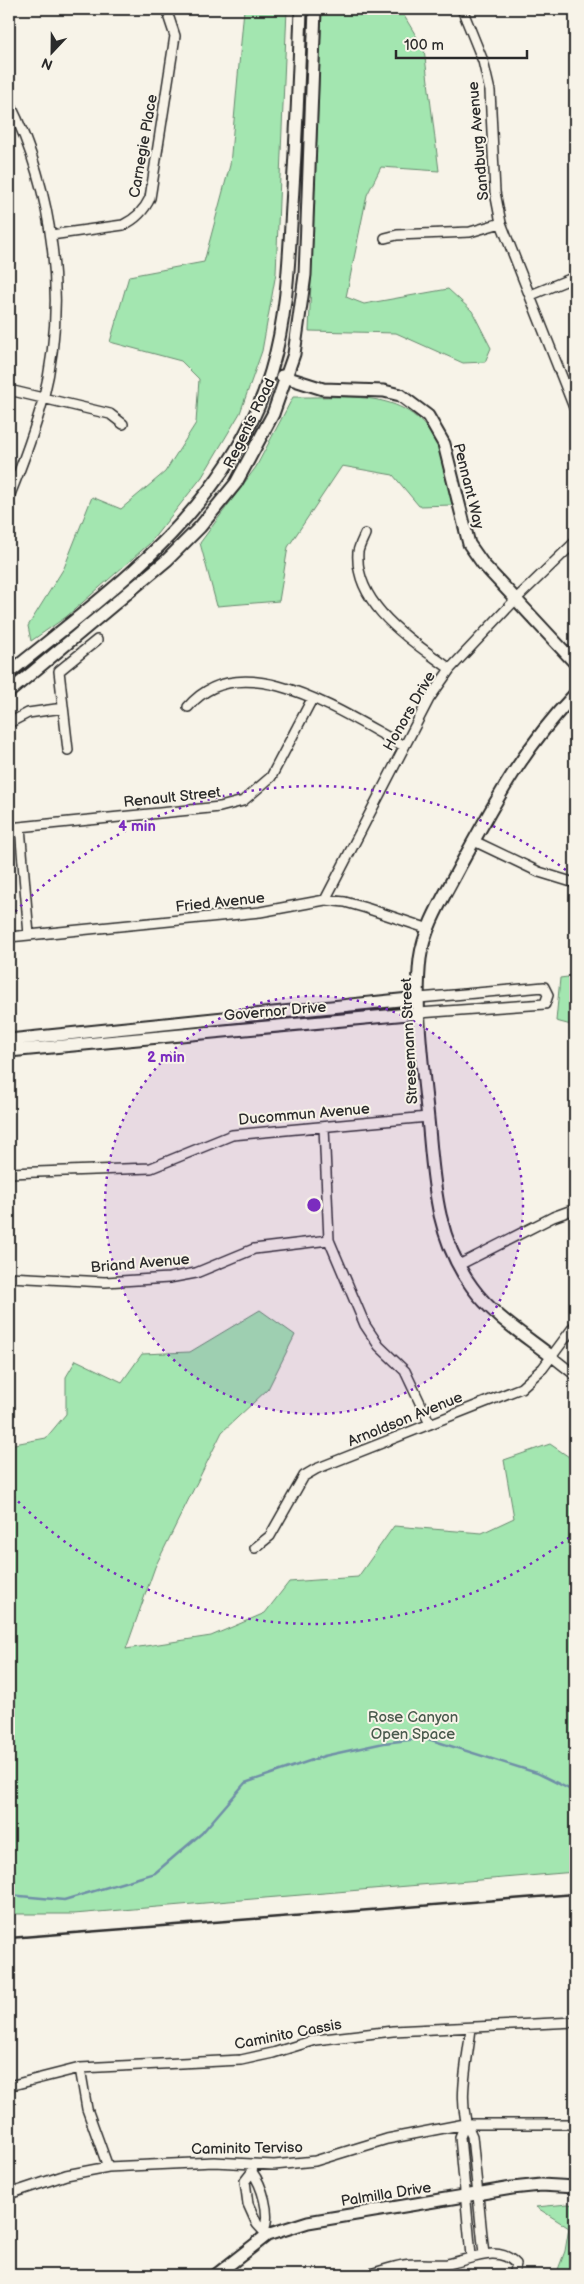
<svg xmlns="http://www.w3.org/2000/svg" width="584" height="2284" viewBox="0 0 584 2284" font-family="'Balsamiq Sans',sans-serif">
<style>
.green{fill:#a3e6b0;stroke:#67886e}
.lines{fill:none;stroke-linecap:round;stroke-linejoin:round}
.stream{stroke:#6f8fa7;stroke-width:2.5}
.street-casing{stroke:#2b2b2b;stroke-width:12}
.secondary-casing{stroke:#2b2b2b;stroke-width:15}
.street{stroke:#f7f3e8;stroke-width:9}
.secondary{stroke:#f7f3e8;stroke-width:11}
.rail{stroke:#2b2b2b;stroke-width:2.5}
.ring{fill:none;stroke:#7b2cbf;stroke-width:2.5;stroke-dasharray:2.5 5}
.labels{text-anchor:middle;stroke-width:4;stroke-linejoin:round;paint-order:stroke}
.street-label{font-size:15px;fill:#2b2b2b;stroke:#f7f3e8}
.park-label{font-size:15px;fill:#495a4c;stroke:#f7f3e8}
.centre{fill:#7b2cbf;stroke:#f7f3e8;stroke-width:2.5}
.ring-label{font-size:15px;text-anchor:middle;font-weight:bold;fill:#7b2cbf;stroke:#f7f3e8;stroke-width:4;stroke-linejoin:round;paint-order:stroke}
</style>
<rect width="100%" height="100%" fill="#f7f3e8"/>
<filter id="ink" filterUnits="userSpaceOnUse"><feTurbulence type="fractalNoise" baseFrequency=".02" numOctaves="2"/><feDisplacementMap in="SourceGraphic" scale="10" xChannelSelector="R" yChannelSelector="G"/><feConvolveMatrix kernelMatrix="1 2 1 2 8 2 1 2 1" color-interpolation-filters="sRGB"/></filter>
<g filter="url(#ink)">
<path class="green" d="M244,9h43l-11,264 -14,78 -22,62 -38,64 -53,67 -83,73 -35,24 -3,-15 36,-58 28,-71 29,12 44,-37 31,-49 3,-44 -18,-18 -71,-19 19,-66 75,-14 26,-97z
M322,9h78l24,40 15,122 -58,-4 -14,28 -21,102 18,7 84,-15 24,22 19,37 -6,14 -22,1 -67,-30 -87,-2z
M293,397c62,1 123,-11 149,59 5,15 7,33 10,49l-33,1 -26,-31 -51,-9 -54,81 -9,54 -62,5 -17,-63 56,-76z
M575,976v50l-19,-5 4,-43z
M260,1310l35,25 -27,54 -46,43 -67,135 -29,82 85,-13 54,-23 24,-31 69,-5 36,-51 88,7 32,-15 -10,-58 46,-16 25,17v411l-501,42h-65v-469l37,-7 20,-24v-37l10,-17 46,22 20,-28 48,-2z
M568,2204l7,1v70h-19l9,-24 4,-23 -33,-21z"/>
<g class="lines">
<path class="stream" d="M9,1895l55,5 91,-27 47,-40 43,-50 79,-27 60,-13 41,-5 112,35 38,19"/>
<defs>
<path id="street" d="M462,9l21,52 7,30 5,101 6,31 74,187
M9,102c45,90 59,200 34,298 -9,33 -21,65 -34,97
M51,235l72,-10c13,-6 21,-14 27,-27l25,-162 -6,-18
M385,238l12,-3 73,-3 31,-9
M531,295l44,-18
M9,390l101,24 13,10
M365,534c-2,5 -6,12 -7,18 -4,54 55,89 92,117
M188,707c55,-65 160,10 216,39
M9,723l19,-10 35,-5
M68,750l-9,-79 38,-31
M9,811l1,16
M20,827l9,108
M9,828l211,-21 23,-6 28,-24 41,-78
M474,841l65,31 36,11
M325,900l104,-201 21,-30 66,-70 59,-57
M9,937l251,-25 65,-12 20,2 21,6 63,21
M419,998l125,-11 4,8 -3,9 -126,9
M324,1127l5,113 36,85 14,21 26,25 25,53
M9,1173l142,-5 81,-33 196,-18
M459,1265l94,-48 22,-8
M9,1277l96,5 64,-4 27,-5 58,-24 75,-9
M551,1356l24,19
M255,1548l15,-12 34,-60 12,-7 205,-81 22,-20 32,-43
M471,2028c-3,32 -16,79 1,108l12,119
M80,2068l7,41 21,58
M9,2086l71,-18 161,-8 32,-7 42,-13 78,-9 182,-9
M465,2124l-5,13 11,119
M253,2165l-1,7 -7,9 3,23 9,20 10,11
M252,2172c10,13 19,42 12,58
M9,2194l57,-19 42,-8 106,-5 60,3 41,-4 72,-22 78,-15h110
M367,2275c12,-3 24,-8 37,-10 14,-2 29,0 43,-1 21,-3 51,-21 69,0l-3,11"/>
<path id="secondary" d="M282,376l41,13 61,2 16,4 28,21 16,28 25,100 14,20 92,99
M9,673c70,-57 144,-110 199,-182 27,-35 51,-78 63,-120 16,-53 18,-110 21,-165 4,-66 7,-131 9,-197
M9,692l158,-132 33,-33 36,-44 37,-69 21,-60 11,-79 10,-266
M9,1040l410,-42
M9,1051l410,-38
M551,1356c-27,-21 -59,-41 -79,-69 -35,-47 -38,-102 -43,-158 -5,-54 -15,-116 -9,-170 4,-32 25,-64 40,-93 35,-64 64,-119 115,-172
M216,2275l51,-40 41,-13 204,-34 29,-3 34,2"/>
</defs>
<use href="#street" class="street-casing"/>
<use href="#secondary" class="secondary-casing"/>
<use href="#street" class="street"/>
<use href="#secondary" class="secondary"/>
<path class="rail" d="M9,1938l566,-44"/>
</g>
</g>
<circle cx="314" cy="1205" r="209" fill="#7b2cbf" fill-opacity=".12"/>
<g class="ring">
<circle cx="314" cy="1205" r="209"/>
<path d="M575 1533A419 419 0 0 1 10 1493M10 917A419 419 0 0 1 575 877"/>
</g>
<g class="labels">
<g class="street-label">
<text transform="translate(478 141) rotate(-95)" y="5">Sandburg Avenue</text>
<text transform="translate(143 146) rotate(-80)" y="5">Carnegie Place</text>
<text transform="translate(249 423) rotate(-64)" y="5">Regents Road</text>
<text transform="translate(469 486) rotate(76)" y="5">Pennant Way</text>
<text transform="translate(409 711) rotate(-60)" y="5">Honors Drive</text>
<text transform="translate(172 797) rotate(-6)" y="5">Renault Street</text>
<text transform="translate(220 902) rotate(-6)" y="5">Fried Avenue</text>
<text transform="translate(275 1011) rotate(-5)" y="5">Governor Drive</text>
<text transform="translate(409 1041) rotate(-93)" y="5">Stresemann Street</text>
<text transform="translate(304 1114) rotate(-5)" y="5">Ducommun Avenue</text>
<text transform="translate(140 1263) rotate(-5)" y="5">Briand Avenue</text>
<text transform="translate(405 1419) rotate(-22)" y="5">Arnoldson Avenue</text>
<text transform="translate(288 2034) rotate(-11)" y="5">Caminito Cassis</text>
<text transform="translate(247 2148) rotate(-1)" y="5">Caminito Terviso</text>
<text transform="translate(386 2194) rotate(-9)" y="5">Palmilla Drive</text>
</g>
<g class="park-label">
<text x="413" y="1722">Rose Canyon<tspan x="413" dy="17">Open Space</tspan></text>
</g>
</g>
<circle cx="314" cy="1205" r="8" class="centre"/>
<g class="ring-label">
<text x="137" y="831">4 min</text>
<text x="166" y="1062">2 min</text>
</g>
<rect width="584" height="2284" fill="none" stroke="#f7f3e8" stroke-width="30"/>
<rect x="15" y="15" width="554" height="2254" fill="none" stroke="#2b2b2b" stroke-width="2" filter="url(#ink)"/>
<g transform="translate(52 52) rotate(202)" stroke="#f7f3e8" stroke-width="4" paint-order="stroke">
<path d="M0-4L9 19L0 12L-9 19Z" fill="#2b2b2b"/>
<text y="-8" font-size="14" font-weight="bold" text-anchor="middle" fill="#2b2b2b">N</text>
</g>
<path d="M396 50v8h131v-8" fill="none" stroke="#2b2b2b" stroke-width="2.5"/>
<text x="404" y="50" font-size="15" fill="#2b2b2b" stroke="#f7f3e8" stroke-width="4" paint-order="stroke">100 m</text>
</svg>
